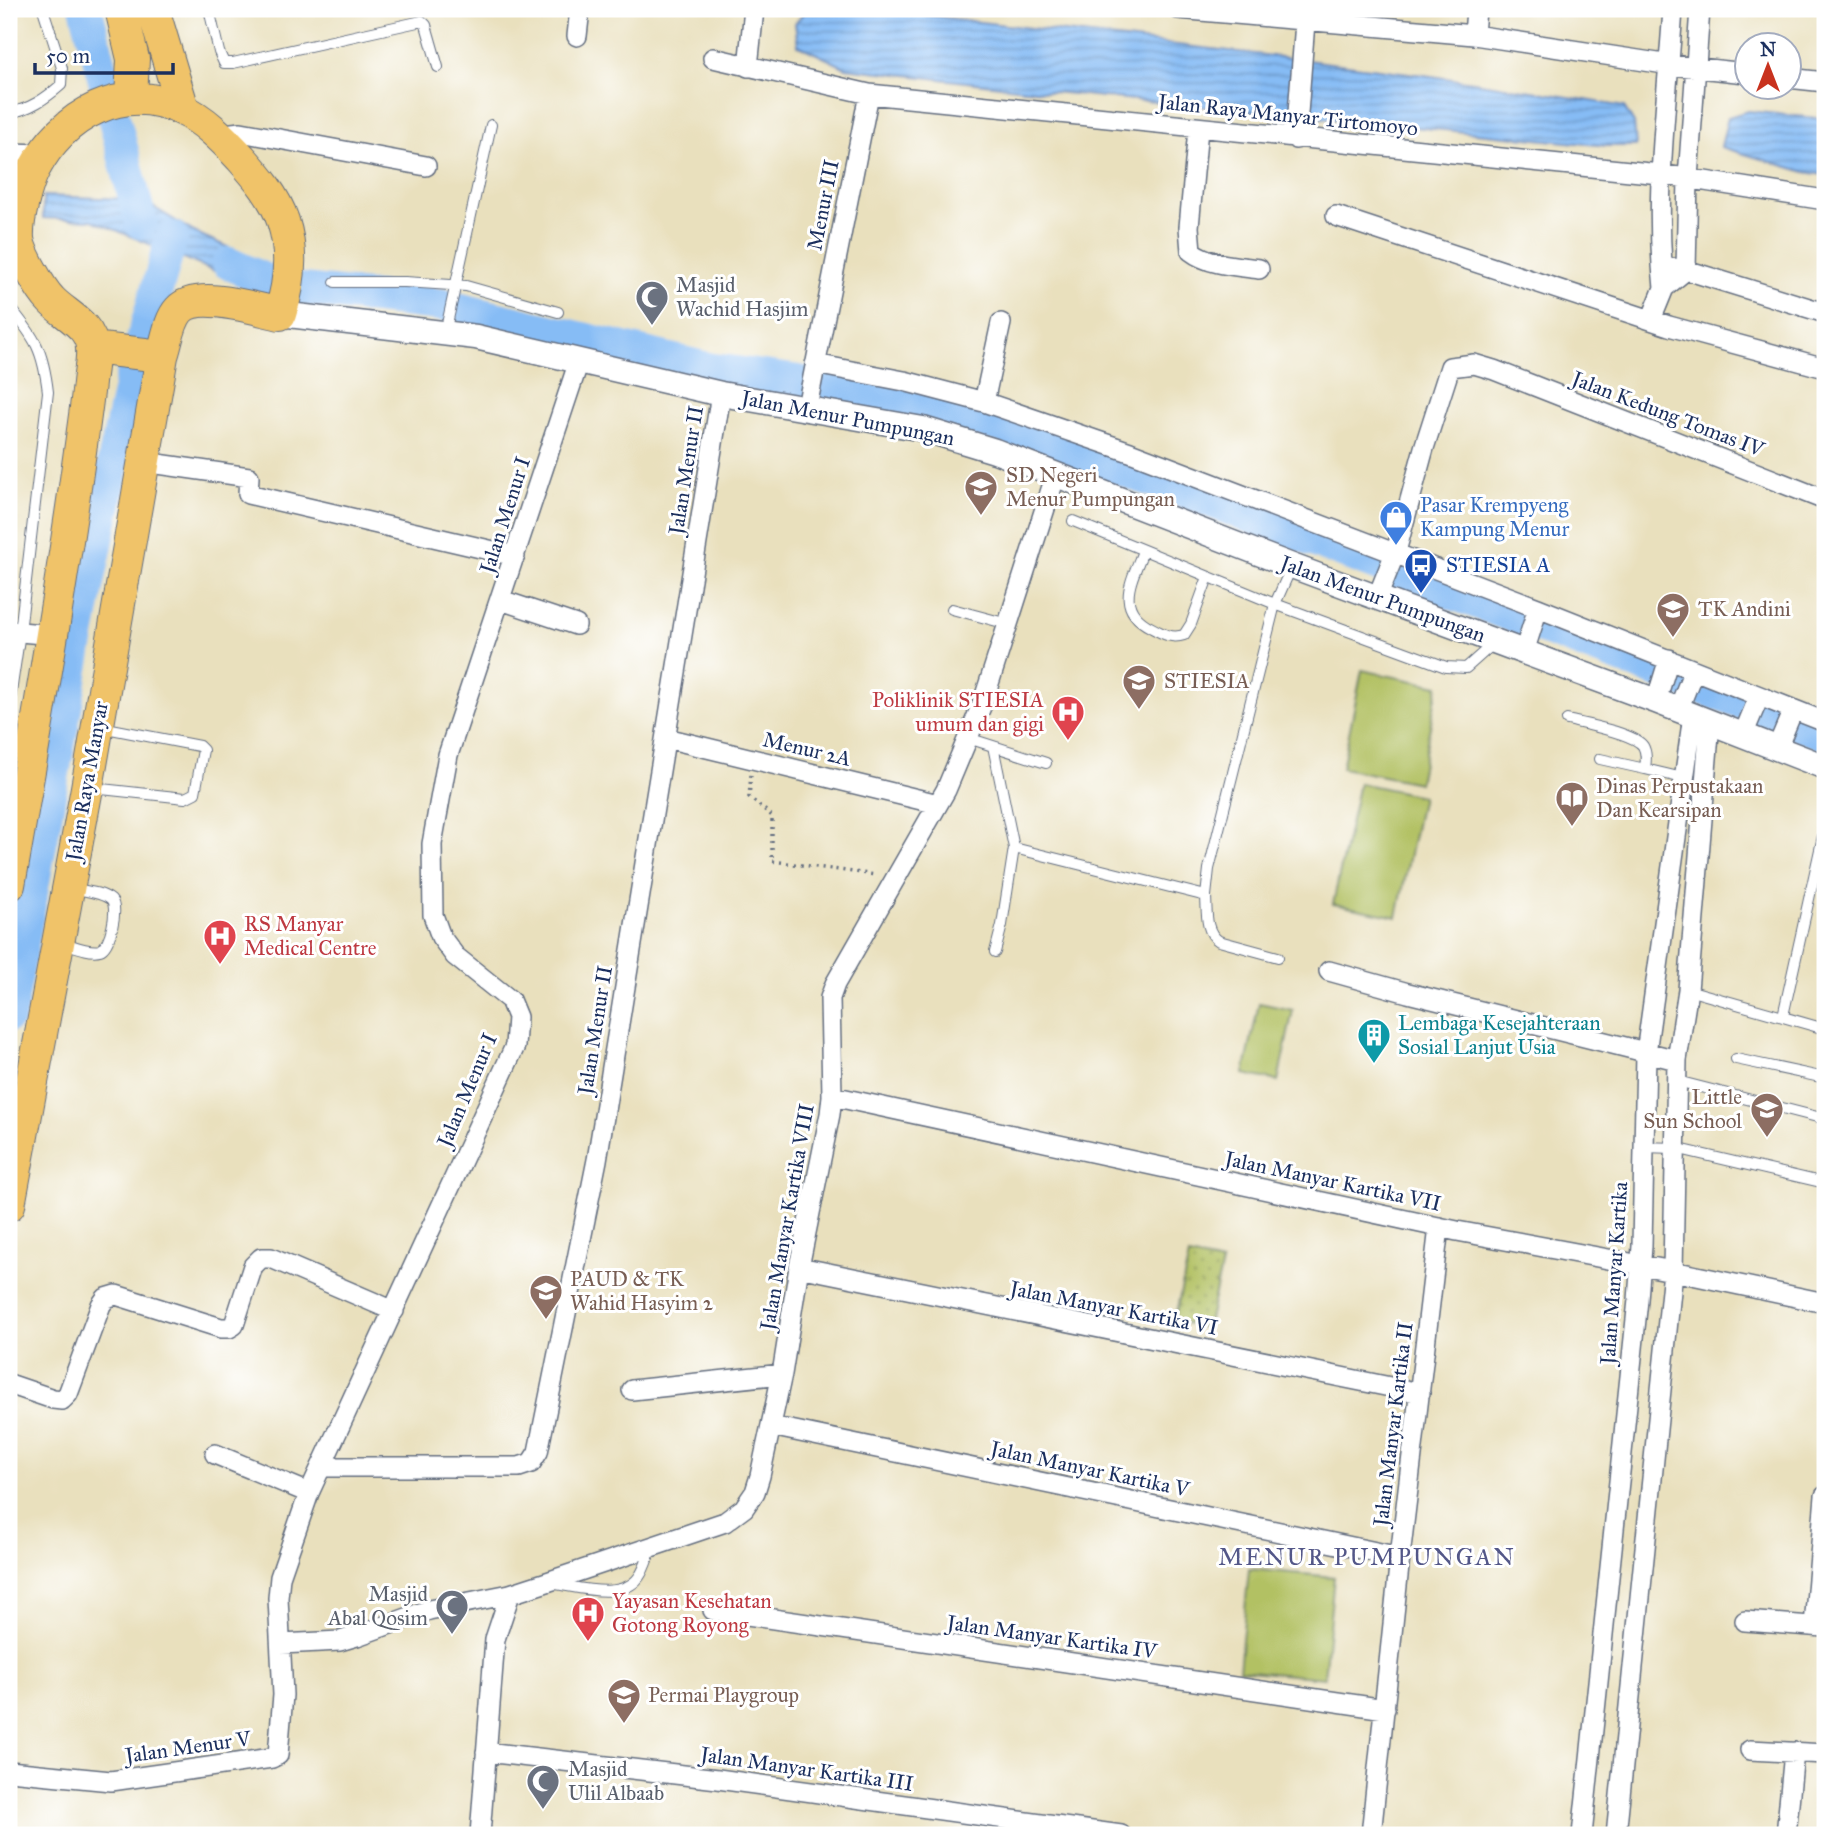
<svg xmlns="http://www.w3.org/2000/svg" width="1834" height="1844" viewBox="0 0 1834 1844" font-family="'IM FELL Great Primer',serif">
<style>
.green{fill:#b2c164;stroke:#667861;stroke-width:2}
.park{fill:url(#park-dots);stroke:#667861;stroke-width:2}
.water{fill:url(#water-rules);stroke:#5076aa;stroke-width:2}
.lines{fill:none;stroke-linecap:round;stroke-linejoin:round}
.river{stroke:#86bcf5;stroke-width:33}
.service-casing{stroke:#636d7f;stroke-width:12}
.minor-casing{stroke:#636d7f;stroke-width:22}
.tertiary-casing{stroke:#636d7f;stroke-width:27}
.primary-casing{stroke:#636d7f;stroke-width:34}
.path{stroke:#636d7f;stroke-width:3.5;stroke-dasharray:2 5;stroke-linecap:butt}
.service{stroke:#fff;stroke-width:10}
.minor{stroke:#fff;stroke-width:19}
.tertiary{stroke:#fff;stroke-width:24}
.primary{stroke:#f0c369;stroke-width:32}
.labels{text-anchor:middle;stroke-width:6;stroke-linejoin:round;paint-order:stroke}
.street-label{font-size:21px;fill:#1b2f5e;stroke:#fff}
.worship-label{font-size:21px;fill:#5b616d;stroke:#fff;text-anchor:start}
.education-label{font-size:21px;fill:#785e54;stroke:#fff;text-anchor:start}
.shop-label{font-size:21px;fill:#366cbe;stroke:#fff;text-anchor:start}
.transit-label{font-size:21px;fill:#164399;stroke:#fff;text-anchor:start}
.health-label{font-size:21px;fill:#be3a42;stroke:#fff;text-anchor:start}
.culture-label{font-size:21px;fill:#0d838f;stroke:#fff;text-anchor:start}
.quarter-label{font-size:24px;letter-spacing:2px;fill:#535788;stroke:#fff}
</style>
<defs>
<pattern id="park-dots" width="8" height="8" patternUnits="userSpaceOnUse" patternTransform="scale(1.75)"><rect width="8" height="8" fill="#b2c164"/><path d="M2 2h.1M6 6h.1" fill="none" stroke="#909d56" stroke-width="1.8" stroke-linecap="round"/></pattern>
<pattern id="water-rules" width="6" height="5" patternUnits="userSpaceOnUse" patternTransform="scale(1.75)"><rect width="6" height="5" fill="#86bcf5"/><path d="M0 2.5h6" fill="none" stroke="#6d99ca"/></pattern>
</defs>
<rect width="100%" height="100%" fill="#fff"/>
<filter id="ink" filterUnits="userSpaceOnUse"><feTurbulence type="fractalNoise" baseFrequency=".0143" numOctaves="2"/><feDisplacementMap in="SourceGraphic" scale="14" xChannelSelector="R" yChannelSelector="G"/><feConvolveMatrix kernelMatrix="1 2 1 2 8 2 1 2 1" color-interpolation-filters="sRGB"/></filter>
<filter id="wash" filterUnits="userSpaceOnUse"><feTurbulence type="fractalNoise" baseFrequency=".00686" numOctaves="4" result="noise"/><feDisplacementMap in="SourceGraphic" scale="28" xChannelSelector="R" yChannelSelector="G"/><feGaussianBlur stdDeviation="1.57" result="paint"/><feColorMatrix in="noise" values="0 0 0 0 0 0 0 0 0 0 0 0 0 0 0 0 0 1.4 0 .05"/><feComposite in="paint" operator="in"/></filter>
<g filter="url(#wash)">
<rect width="100%" height="100%" fill="#e9e0bd"/>
<path class="green" d="M1362,670l76,16 -19,97 -77,-15z
M1359,783l63,13 -25,121 -64,-13z
M1259,1003l34,7 -15,71 -34,-7z
M1249,1569l85,8 -10,101 -85,-8z"/>
<path class="park" d="M1189,1256l33,7 -15,65 -33,-7z"/>
<path class="water" d="M807,9h72c248,34 499,52 745,98l10,16 2,23h-28l-565,-55 -197,-23 -48,-23 -3,-22z
M1748,111l77,8v56l-20,-3 -84,-25 7,-30z
M43,196l84,3 26,8 41,25 80,36 -10,24 -172,-72 -49,-2z"/>
<g class="lines">
<path class="river" d="M86,9l55,214
M228,263l53,24 162,18 267,64 87,12 201,45 216,77 611,232
M142,341l30,-104
M9,1016l78,-426 46,-220"/>
</g>
</g>
<g filter="url(#ink)">
<g class="lines">
<defs>
<path id="service" d="M209,9l10,43 5,11h9l189,-42 4,4 12,42
M9,113c21,-4 36,-14 52,-28l1,-17 -19,-59
M335,282h70l61,4 92,26
M9,306c27,33 34,44 39,86l-28,240 -11,74
M445,333l46,-208
M1073,521l202,83 171,63 20,1 28,-25
M1143,551c-12,31 -29,58 9,77 11,6 20,11 32,7l7,-11 17,-47
M952,609l56,15
M1567,720c17,4 67,13 76,26 4,7 3,15 2,23l38,9
M968,738l78,25
M993,746l21,102 -12,77 -7,27
M1600,759l45,10
M92,788l93,10 10,-5 8,-43 -4,-4 -98,-19
M1014,848l192,48 3,-27 66,-265 16,-36
M1206,896c1,17 -1,36 13,45l59,16
M61,942c11,3 28,11 39,8 10,-3 19,-42 11,-50 -9,-8 -27,-9 -38,-11
M1688,990l137,39
M1783,1016l42,-189
M1736,1059l89,19
M1677,1081l148,38
M1643,1147l32,1 150,35
M555,1584c23,3 67,17 84,-7 6,-8 9,-21 13,-30"/>
<path id="minor" d="M1178,9l296,26 197,30 75,8
M1474,35l2,-26
M577,36l3,-27
M713,58l156,36 791,80 165,26
M748,67l6,-58
M1788,78l37,4
M1198,129l-9,98 2,24c18,14 46,15 68,18
M223,139l9,-6 9,-1 185,34
M1296,139l10,-130
M9,153l35,1
M1336,216l333,110 156,42
M1673,268l13,2 139,43
M1664,288c-10,-93 3,-187 9,-279
M1651,320l13,-32 22,-18 2,-92 12,-169
M815,364l89,17 80,21 146,50 408,156 287,114
M984,402l17,-79
M807,407l62,-313
M144,462l105,15 -1,17 267,62
M1377,598l20,-50 27,-100 26,-81 24,-3 20,6 331,130
M501,600l75,25
M9,631l45,4
M1524,652l14,-44
M1656,701l13,-42
M1678,710l16,-40
M1743,735l16,-38
M666,738l272,66
M1777,748l16,-38
M1329,971l79,22 269,67
M832,1096l625,135 216,40 152,32
M799,1267l621,126
M9,1384l44,15 9,1 6,-6 33,-89 5,-7 10,-3 105,33h8l5,-3 19,-59 8,-8h10l123,53
M632,1390l150,-16
M771,1426l629,131
M215,1454l94,39
M322,1467h197l12,-4 7,-11 59,-292 124,-766
M713,1610l672,99
M1745,1621l79,6
M1814,1626l11,-130
M281,1644l59,-3 17,-5 72,-26 81,-16 34,-11 181,-61 19,-14 11,-16 5,-16 22,-102 17,-107 31,-153 2,-18 -2,-98 5,-14 111,-194 37,-88 73,-228
M1750,1750l75,4
M486,1752l232,27 403,56
M9,1771l102,10 161,-23 6,-3 5,-60 -5,-97 2,-21 29,-84 206,-447 2,-29 -7,-17 -55,-44 -14,-19 -8,-22 -1,-71 16,-89 131,-394
M480,1835l15,-196 15,-45
M1371,1835l29,-278 39,-330
M1582,1835l56,-535 4,-54 4,-193 47,-338
M1616,1835l57,-564 4,-211 11,-70 22,-268
M1786,1835l8,-83"/>
<path id="tertiary" d="M280,314l196,23 245,57 202,35 72,22 297,115 364,135 169,66"/>
<path id="primary" d="M121,9l12,50 -2,39
M153,9l30,100
M92,348l70,8
M9,885c23,-130 46,-260 65,-391 5,-37 11,-74 15,-111 1,-11 4,-24 3,-35 -1,-23 -27,-33 -41,-48 -10,-10 -32,-48 -33,-62 -1,-19 8,-53 16,-69 29,-54 88,-88 147,-60 23,10 43,31 60,49 16,18 34,39 42,63 10,31 7,63 -3,93 -23,-5 -83,-24 -101,-4 -10,11 -12,32 -17,46l-75,432 -78,417"/>
</defs>
<use href="#service" class="service-casing"/>
<use href="#minor" class="minor-casing"/>
<use href="#tertiary" class="tertiary-casing"/>
<use href="#primary" class="primary-casing"/>
<path class="path" d="M751,775l-2,22 23,19v45l104,14"/>
<use href="#service" class="service"/>
<use href="#minor" class="minor"/>
<use href="#tertiary" class="tertiary"/>
<use href="#primary" class="primary"/>
</g>
</g>
<defs>
<symbol id="mosque-pin" viewBox="-11 -11 22 30"><path d="M0 17L-7.5 6A9.5 9.5 0 1 1 7.5 6Z" fill="#6b7280" stroke="#fff"/><path d="M3.5-4.9A6 6 0 1 0 3.5 4.9A5 5 0 1 1 3.5-4.9Z" fill="#fff"/></symbol>
<symbol id="school-pin" viewBox="-11 -11 22 30"><path d="M0 17L-7.5 6A9.5 9.5 0 1 1 7.5 6Z" fill="#8d6e63" stroke="#fff"/><path d="M0-5L7-2L0 1L-7-2ZM-4 1L0 2.5L4 1V4Q0 6-4 4Z" fill="#fff"/></symbol>
<symbol id="shop-pin" viewBox="-11 -11 22 30"><path d="M0 17L-7.5 6A9.5 9.5 0 1 1 7.5 6Z" fill="#3f7fe0" stroke="#fff"/><path d="M-5-2.5h2.3a2.7 3.5 0 0 1 5.4 0H5L5.5 6h-11ZM-1.5-2.5h3a1.5 2.3 0 0 0-3 0Z" fill="#fff"/></symbol>
<symbol id="bus-pin" viewBox="-11 -11 22 30"><path d="M0 17L-7.5 6A9.5 9.5 0 1 1 7.5 6Z" fill="#1a4fb4" stroke="#fff"/><path d="M-5-6H5V4H4V6H2V4H-2V6H-4V4H-5ZM-3.5-4V0h7V-4ZM-3.5 1.2v1.5H-2V1.2ZM2 1.2v1.5H3.5V1.2Z" fill="#fff"/></symbol>
<symbol id="university-pin" viewBox="-11 -11 22 30"><path d="M0 17L-7.5 6A9.5 9.5 0 1 1 7.5 6Z" fill="#8d6e63" stroke="#fff"/><path d="M0-5L7-2L0 1L-7-2ZM-4 1L0 2.5L4 1V4Q0 6-4 4Z" fill="#fff"/></symbol>
<symbol id="hospital-pin" viewBox="-11 -11 22 30"><path d="M0 17L-7.5 6A9.5 9.5 0 1 1 7.5 6Z" fill="#e0444e" stroke="#fff"/><path d="M-5-5h3v3.5h4V-5h3V5h-3V1.5h-4V5h-3Z" fill="#fff"/></symbol>
<symbol id="library-pin" viewBox="-11 -11 22 30"><path d="M0 17L-7.5 6A9.5 9.5 0 1 1 7.5 6Z" fill="#8d6e63" stroke="#fff"/><path d="M-6-4Q-3-5.5-.7-3.5V5Q-3 3-6 4ZM6-4Q3-5.5 .7-3.5V5Q3 3 6 4Z" fill="#fff"/></symbol>
<symbol id="building-pin" viewBox="-11 -11 22 30"><path d="M0 17L-7.5 6A9.5 9.5 0 1 1 7.5 6Z" fill="#0f9aa8" stroke="#fff"/><path d="M-4-6H4V6H1V3H-1V6H-4ZM-2.5-4.3h1.7v1.8h-1.7ZM.8-4.3h1.7v1.8H.8ZM-2.5-1h1.7V.8h-1.7ZM.8-1h1.7V.8H.8Z" fill="#fff"/></symbol>
</defs>
<g fill-rule="evenodd">
<use href="#mosque-pin" x="633" y="278" width="38" height="52"/>
<use href="#school-pin" x="962" y="468" width="38" height="52"/>
<use href="#shop-pin" x="1377" y="498" width="38" height="52"/>
<use href="#bus-pin" x="1402" y="546" width="38" height="52"/>
<use href="#school-pin" x="1654" y="590" width="38" height="52"/>
<use href="#university-pin" x="1120" y="662" width="38" height="52"/>
<use href="#hospital-pin" x="1049" y="693" width="38" height="52"/>
<use href="#library-pin" x="1553" y="779" width="38" height="52"/>
<use href="#hospital-pin" x="201" y="917" width="38" height="52"/>
<use href="#building-pin" x="1355" y="1016" width="38" height="52"/>
<use href="#school-pin" x="1748" y="1090" width="38" height="52"/>
<use href="#school-pin" x="527" y="1272" width="38" height="52"/>
<use href="#mosque-pin" x="433" y="1587" width="38" height="52"/>
<use href="#hospital-pin" x="569" y="1594" width="38" height="52"/>
<use href="#school-pin" x="605" y="1676" width="38" height="52"/>
<use href="#mosque-pin" x="524" y="1762" width="38" height="52"/>
</g>
<g class="labels">
<g class="street-label">
<text transform="translate(1288 115) rotate(6)" y="7">Jalan Raya Manyar Tirtomoyo</text>
<text transform="translate(823 205) rotate(-79)" y="7">Menur III</text>
<text transform="translate(1668 414) rotate(21)" y="7">Jalan Kedung Tomas IV</text>
<text transform="translate(848 418) rotate(11)" y="7">Jalan Menur Pumpungan</text>
<text transform="translate(686 470) rotate(-81)" y="7">Jalan Menur II</text>
<text transform="translate(505 515) rotate(-72)" y="7">Jalan Menur I</text>
<text transform="translate(1383 599) rotate(20)" y="7">Jalan Menur Pumpungan</text>
<text transform="translate(807 749) rotate(13)" y="7">Menur 2A</text>
<text transform="translate(87 781) rotate(-80)" y="7">Jalan Raya Manyar</text>
<text transform="translate(595 1030) rotate(-81)" y="7">Jalan Menur II</text>
<text transform="translate(467 1090) rotate(-67)" y="7">Jalan Menur I</text>
<text transform="translate(1333 1181) rotate(12)" y="7">Jalan Manyar Kartika VII</text>
<text transform="translate(787 1217) rotate(-80)" y="7">Jalan Manyar Kartika VIII</text>
<text transform="translate(1614 1273) rotate(-86)" y="7">Jalan Manyar Kartika</text>
<text transform="translate(1114 1308) rotate(11)" y="7">Jalan Manyar Kartika VI</text>
<text transform="translate(1393 1424) rotate(-83)" y="7">Jalan Manyar Kartika II</text>
<text transform="translate(1090 1469) rotate(12)" y="7">Jalan Manyar Kartika V</text>
<text transform="translate(1052 1637) rotate(8)" y="7">Jalan Manyar Kartika IV</text>
<text transform="translate(188 1747) rotate(-8)" y="7">Jalan Menur V</text>
<text transform="translate(807 1769) rotate(8)" y="7">Jalan Manyar Kartika III</text>
</g>
<g class="worship-label">
<text x="676" y="292">Masjid<tspan x="676" dy="24">Wachid Hasjim</tspan></text>
<text x="428" y="1601" text-anchor="end">Masjid<tspan x="428" dy="24">Abal Qosim</tspan></text>
<text x="568" y="1776">Masjid<tspan x="568" dy="24">Ulil Albaab</tspan></text>
</g>
<g class="education-label">
<text x="1006" y="482">SD Negeri<tspan x="1006" dy="24">Menur Pumpungan</tspan></text>
<text x="1698" y="616">TK Andini</text>
<text x="1164" y="688">STIESIA</text>
<text x="1596" y="793">Dinas Perpustakaan<tspan x="1596" dy="24">Dan Kearsipan</tspan></text>
<text x="1742" y="1104" text-anchor="end">Little<tspan x="1742" dy="24">Sun School</tspan></text>
<text x="570" y="1286">PAUD &amp; TK<tspan x="570" dy="24">Wahid Hasyim 2</tspan></text>
<text x="648" y="1702">Permai Playgroup</text>
</g>
<g class="shop-label">
<text x="1420" y="512">Pasar Krempyeng<tspan x="1420" dy="24">Kampung Menur</tspan></text>
</g>
<g class="transit-label">
<text x="1446" y="572">STIESIA A</text>
</g>
<g class="health-label">
<text x="1044" y="707" text-anchor="end">Poliklinik STIESIA<tspan x="1044" dy="24">umum dan gigi</tspan></text>
<text x="244" y="931">RS Manyar<tspan x="244" dy="24">Medical Centre</tspan></text>
<text x="612" y="1608">Yayasan Kesehatan<tspan x="612" dy="24">Gotong Royong</tspan></text>
</g>
<g class="culture-label">
<text x="1398" y="1030">Lembaga Kesejahteraan<tspan x="1398" dy="24">Sosial Lanjut Usia</tspan></text>
</g>
<g class="quarter-label">
<text x="1367" y="1565">MENUR PUMPUNGAN</text>
</g>
</g>
<rect width="1834" height="1844" fill="none" stroke="#fff" stroke-width="35"/>
<g transform="translate(1768 66)"><circle r="33" fill="#ffffff" stroke="#a4acbf" stroke-width="2"/>
<path d="M0-5L12 26L0 18L-12 26Z" fill="#c8321e"/>
<text y="-10" font-size="19" font-weight="bold" text-anchor="middle" fill="#1b2f5e">N</text>
</g>
<path d="M35 63v10h138v-10" fill="none" stroke="#1b2f5e" stroke-width="3.5"/>
<text x="46" y="63" font-size="21" fill="#1b2f5e" stroke="#ffffff" stroke-width="5" paint-order="stroke">50 m</text>
</svg>
